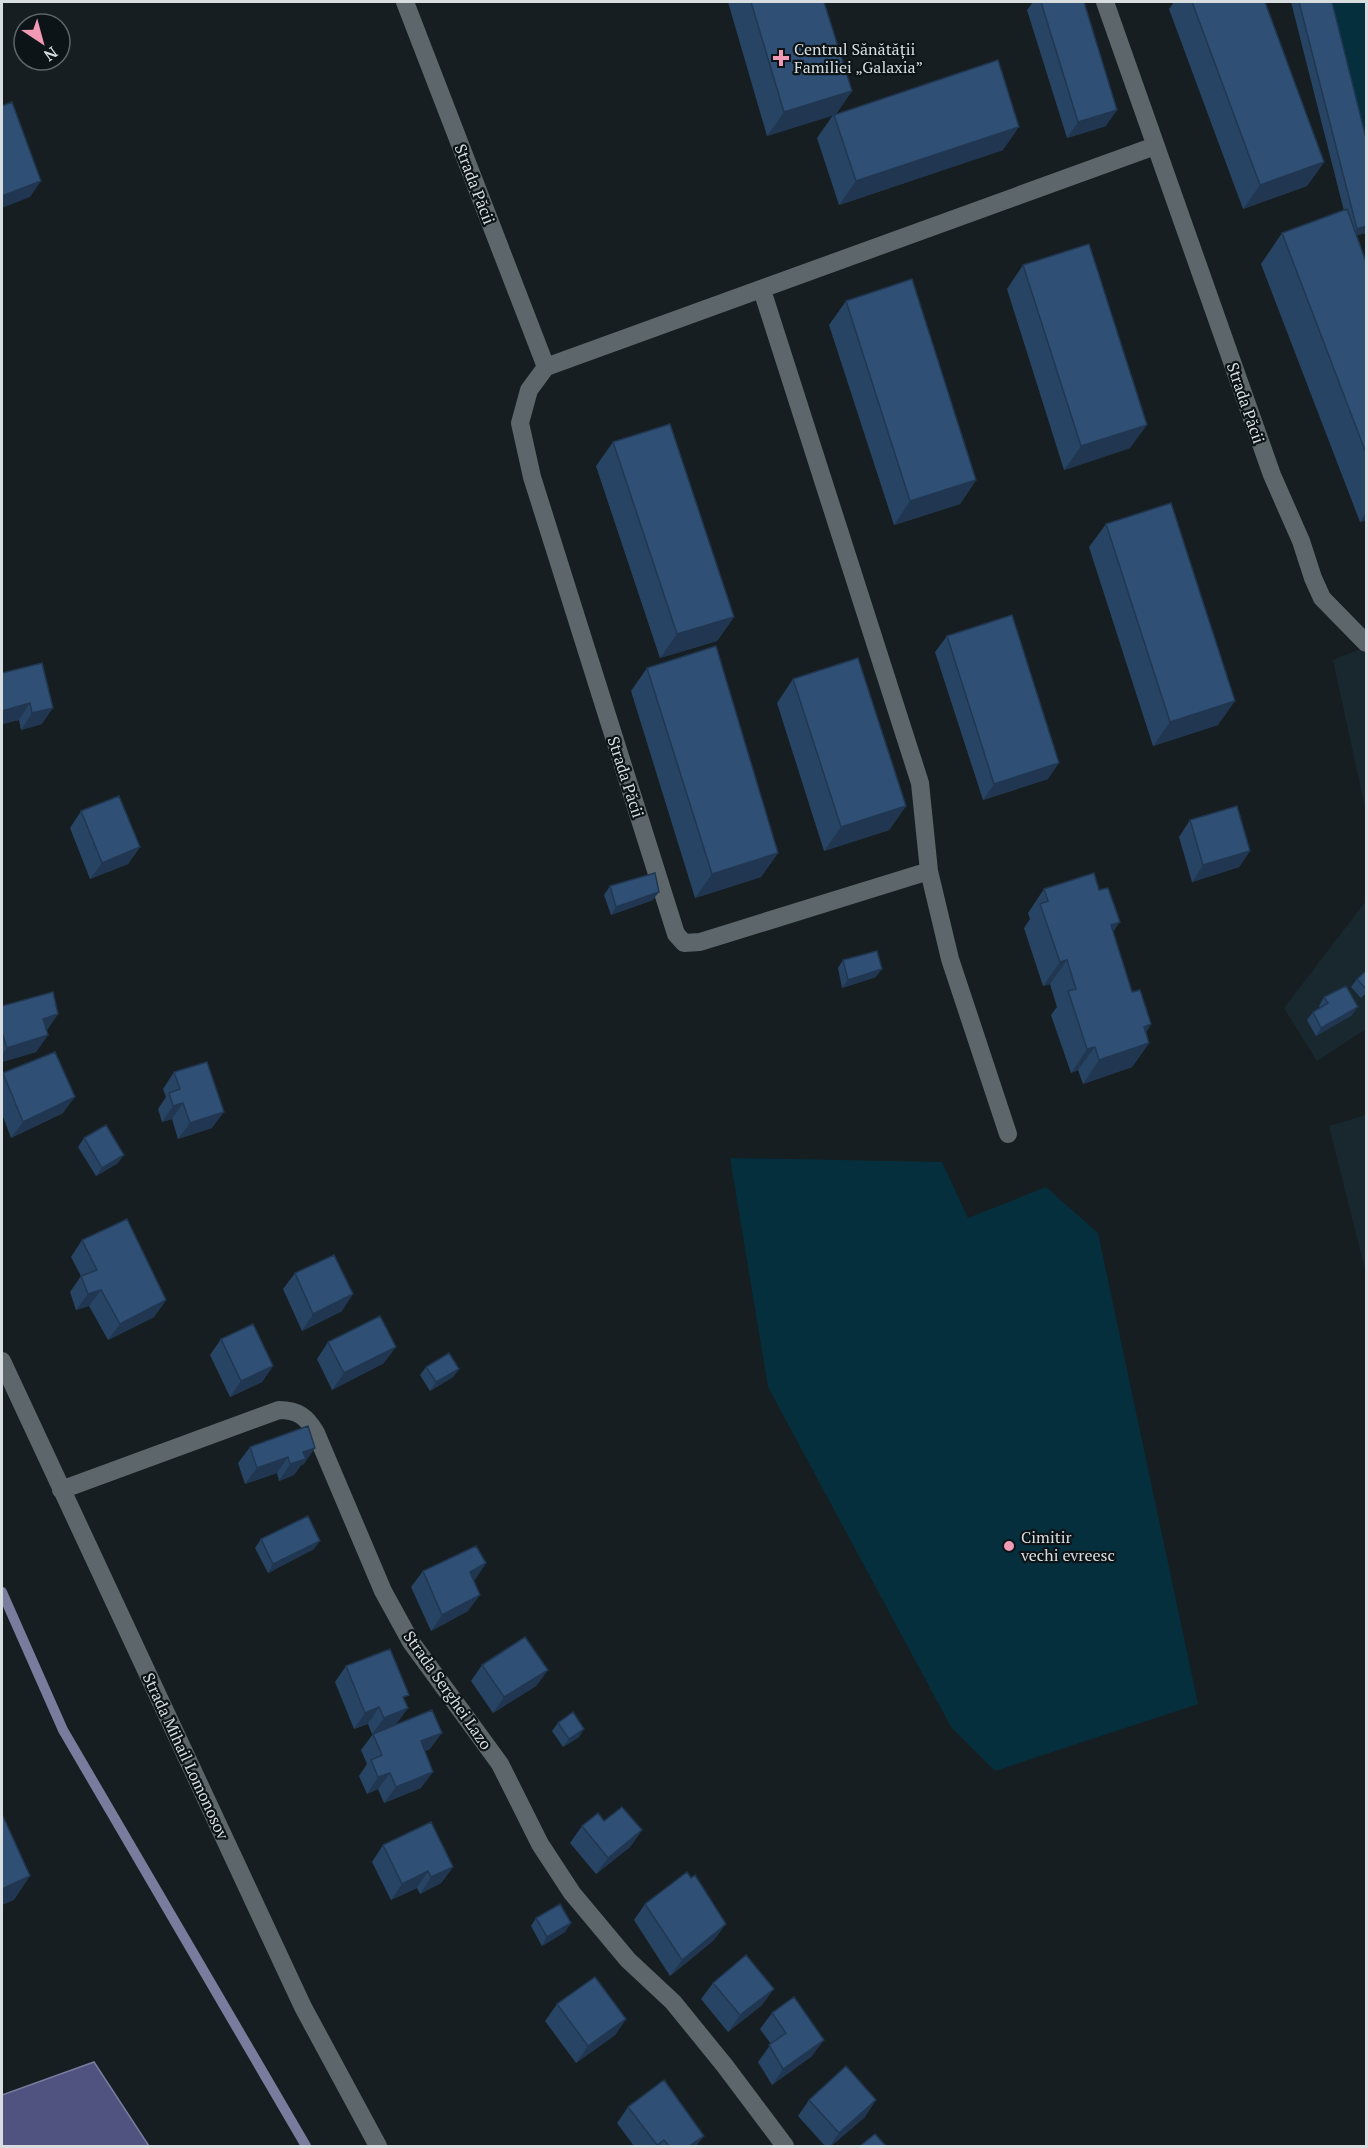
<svg xmlns="http://www.w3.org/2000/svg" width="1368" height="2148" viewBox="0 0 1368 2148" font-family="'PT Serif',serif">
<style>
.built{fill:#19282e}
.green{fill:#052f3d}
.water{fill:#505380;stroke:#797c9d;stroke-width:1.5}
.lines{fill:none;stroke-linecap:round;stroke-linejoin:round}
.stream{stroke:#797c9d;stroke-width:10}
.minor{stroke:#5d666a;stroke-width:18}
.wall{fill:#284464}
.shaded-wall{fill:#213751}
.building{fill:#2f4f74;stroke:#213751;stroke-width:1.5}
.poi-dot{fill:#f09ab5;stroke:#0d1418;stroke-width:2}
.labels{text-anchor:middle;stroke-width:4.5;stroke-linejoin:round;paint-order:stroke}
.poi-label{font-size:16px;fill:#d8dde0;stroke:#0d1418;text-anchor:start}
.street-label{font-size:16px;fill:#d8dde0;stroke:#0d1418}
</style>
<rect width="100%" height="100%" fill="#161e21"/>
<path class="built" d="M1366,647v165l-33,-152z
M1366,901v128l-49,32 -33,-53z
M1366,1115v158l-37,-147z"/>
<path class="green" d="M1306,2h60v189z
M730,1158l212,4 26,56 78,-31 52,46 100,471 -203,67 -44,-44 -183,-340z"/>
<path class="water" d="M94,2062l55,84h-147v-51z"/>
<g class="lines">
<path class="stream" d="M2,1592l61,138 243,416"/>
<path class="minor" d="M405,2l141,365 609,-221
M1105,2l167,473 29,66 12,37 9,20 44,45
M762,290l158,493 9,88 21,88 58,175
M546,367l-17,23 -9,33 12,54 144,457 8,9 16,-1 229,-71
M2,1361l301,646 75,139
M61,1490l218,-80c19,0 28,7 37,23l67,158 28,51 89,122 40,80 32,49 56,67 45,42 52,64 60,80"/>
</g>
<path class="wall" d="M728,2h96l28,89 -16,23 167,36 -164,55 -22,-67 16,-23 -66,21z
M1033,2h51l22,124 -39,12 -40,-128z
M1174,2h91l59,160 -17,24 -64,23 -74,-200z
M1291,2h41l34,231 -9,2 9,27v258l-6,2 -99,-258 21,-31 62,-22z
M1023,265l107,183 -66,22 -57,-181z
M846,301l130,179 -16,24 -66,21 -65,-200z
M613,442l121,175 -17,24 -57,17 -64,-192z
M1106,524l112,201 -65,21 -64,-199z
M947,636l101,143 -65,21 -48,-148z
M42,663v61l-21,6 -2,-10 -17,4v-51z
M647,668l131,185 -17,24 -66,21 -64,-207z
M793,679l113,127 -17,24 -65,21 -47,-148z
M81,811l59,36 -12,17 -38,15 -20,-51z
M1190,820l60,31 -11,16 -47,15 -13,-45z
M610,886l43,14 -42,15 -7,-20z
M1044,889l69,43 19,60 19,32 -5,8 3,11 -17,24 -49,17 -5,-14 -7,3 -20,-58 6,-8 -7,-23 -7,2 -19,-58 6,-9 -2,-6z
M843,960l33,17 -34,11 -4,-20z
M1366,971v22l-5,5 -10,-11 6,-8z
M1324,997l28,18 -36,21 -9,-16 6,-8 7,-4 -1,-2z
M2,1006l56,8 -12,17 2,4 -12,17 -34,10z
M174,1072l38,56 -34,11 -6,-20 -10,3 -4,-13 8,-12 -3,-8z
M3,1073l60,40 -52,25 -9,-24v-39z
M84,1138l34,25 -22,13 -18,-29z
M82,1240l84,60 -12,17 -46,23 -19,-34 -13,4 -6,-18 11,-16 -10,-19z
M295,1273l47,38 -40,20 -19,-42z
M221,1339l52,27 -11,16 -32,15 -20,-42z
M328,1342l56,21 -52,27 -15,-31z
M426,1367l33,2 -6,8 -23,14 -10,-16z
M308,1426l-4,38 -3,1 -7,10 -15,6 -2,-8 -32,11 -7,-21 12,-16z
M261,1539l53,10 -46,24 -13,-25z
M486,1563l-12,17 -6,31 -37,20 -20,-44 12,-16z
M482,1665l66,5 -12,16 -43,27 -22,-32z
M346,1666l59,35 3,7 -12,16 -24,10 -4,-10 -14,5 -19,-47z
M558,1723l21,14 -16,10 -11,-16z
M373,1734l57,15 -5,2 -4,37 -37,15 -6,-14 -11,5 -8,-18 8,-12 -6,-14z
M604,1821l38,9 -12,17 -34,27 -26,-31 12,-17z
M383,1845l70,22 -12,16 -21,11 -3,-6 -26,12 -19,-38z
M645,1904l69,36 -44,36 -36,-56z
M536,1918l29,14 -23,14 -11,-20z
M713,1983l49,22 -34,27 -27,-33z
M557,2004l69,15 -11,16 -39,28 -31,-42z
M772,2013l40,43 -40,29 -14,-23 13,-18 -11,-15z
M809,2100l56,17 -34,29h-6l-27,-30z
M628,2107l68,39h-62l-17,-23z"/>
<path class="shaded-wall" d="M852,91l-17,24 -68,21 17,-24z
M1117,110l-11,16 -39,12 11,-16z
M1019,127l-16,23 -164,55 17,-24z
M1324,162l-17,24 -64,23 17,-24z
M41,181l-11,16 -28,11v-12z
M1366,226v7l-15,4 6,-8z
M1147,425l-17,23 -66,22 17,-24z
M976,480l-16,24 -66,21 16,-24z
M1366,512v8l-6,2z
M734,617l-17,24 -57,17 17,-24z
M1235,701l-17,24 -65,21 17,-24z
M30,703l-11,17 -17,4v-13z
M53,708l-11,16 -21,6 11,-17z
M1059,763l-11,16 -65,21 11,-16z
M906,806l-17,24 -65,21 17,-24z
M140,847l-12,17 -38,15 12,-16z
M1250,851l-11,16 -47,15 11,-17z
M778,853l-17,24 -66,21 17,-24z
M659,892l-6,8 -42,15 5,-8z
M1120,922l-17,24 8,-21z
M1067,960l-17,24 -7,2 17,-24z
M882,969l-6,8 -34,11 6,-8z
M1358,1007l-6,8 -36,21 5,-8z
M58,1014l-11,16 -16,5 12,-16z
M1151,1024l-16,24 14,-5 -17,24 -49,17 16,-24 45,-33z
M48,1035l-12,17 -34,10v-7l5,-7z
M1095,1047l-17,23 -7,3 16,-24z
M75,1097l-12,16 -52,25 12,-16z
M183,1103l-11,16 -10,3 11,-16z
M224,1112l-12,16 -34,11 12,-16z
M124,1155l-6,8 -22,13 6,-8z
M101,1290l-12,16 -13,4 12,-16z
M353,1294l-11,17 -40,20 11,-17z
M166,1300l-12,17 -46,23 12,-16z
M396,1347l-12,16 -52,27 12,-17z
M273,1366l-11,16 -32,15 11,-16z
M459,1369l-6,8 -23,14 6,-9z
M315,1448l-11,16 -3,1 -7,10 -15,6 11,-17 13,-12z
M288,1457l-11,16 -32,11 12,-16z
M320,1541l-6,8 -46,24 5,-9z
M486,1563l-11,17 -16,8 11,-16z
M480,1595l-12,16 -37,20 11,-16z
M548,1670l-12,16 -43,27 11,-16z
M379,1707l-11,17 -14,5 11,-16z
M408,1708l-12,16 -24,10 12,-16z
M584,1729l-5,8 -16,10 6,-8z
M442,1733l-12,16 -21,9 12,-17z
M433,1772l-12,16 -37,15 12,-16z
M390,1773l-12,16 -11,5 11,-17z
M642,1830l-12,17 -34,27 12,-16z
M453,1867l-12,16 -21,11 11,-17z
M428,1871l-11,17 -26,12 11,-16z
M30,1876l-16,24 -12,5v-16z
M571,1923l-6,9 -23,14 5,-9z
M726,1924l-12,16 -44,36 12,-16z
M774,1989l-12,16 -34,27 12,-17z
M626,2019l-11,16 -39,28 12,-17z
M824,2040l-12,16 -40,29 11,-16z
M876,2100l-11,17 -34,29h-1l9,-13z
M704,2136l-8,10h-7z
M664,2140l-5,6h-3l1,-1z"/>
<path class="building" d="M751,2h73l28,89 -68,21z
M1041,2h43l33,108 -39,12z
M1192,2h73l59,160 -64,23z
M1299,2h33l34,136v88l-9,3z
M998,60l21,67 -163,54 -22,-66z
M12,102l29,79 -39,15v-90z
M1347,209l19,53v191l-84,-220z
M1089,244l58,181 -66,21 -58,-181z
M912,279l64,201 -66,21 -64,-200z
M670,424l64,193 -57,17 -64,-192z
M1171,503l64,198 -65,21 -64,-198z
M1012,615l47,148 -65,21 -47,-148z
M716,646l62,207 -66,21 -65,-206z
M858,658l48,148 -65,21 -48,-148z
M42,663l11,45 -21,5 -2,-10 -28,8v-38z
M119,796l21,51 -38,16 -21,-52z
M1237,806l13,45 -47,14 -13,-45z
M655,873l4,19 -43,15 -6,-21z
M1094,873l5,17 9,-2 12,34 -9,3 21,67 8,-2 11,34 -7,3 5,16 -50,17 -4,-13 -8,2 -19,-58 8,-2 -9,-29 -7,2 -20,-58 8,-3 -4,-12z
M877,951l5,18 -34,11 -5,-20z
M1366,971v18l-9,-10z
M1346,986l12,21 -37,21 -8,-16 15,-9 -4,-6z
M53,992l5,22 -15,5 5,16 -41,13 -5,-15v-27z
M55,1052l20,45 -52,25 -20,-49z
M207,1062l17,50 -34,11 -7,-20 -10,3 -4,-13 11,-4 -6,-17z
M106,1125l18,30 -22,13 -18,-30z
M127,1219l39,81 -46,24 -19,-34 -13,4 -7,-18 16,-6 -15,-30z
M334,1255l19,39 -40,20 -18,-41z
M380,1316l16,31 -52,26 -16,-31z
M253,1324l20,42 -32,15 -20,-42z
M449,1353l10,16 -23,13 -10,-15z
M308,1426l7,22 -12,4 3,7 -16,5 -2,-7 -31,11 -7,-21z
M308,1516l12,25 -47,23 -12,-25z
M476,1546l10,17 -16,9 10,23 -38,20 -19,-44z
M525,1637l23,33 -44,27 -22,-32z
M390,1649l19,46 -6,2 5,11 -24,10 -5,-11 -14,6 -19,-47z
M432,1710l10,23 -21,8 12,31 -37,15 -6,-14 -12,4 -7,-17 11,-5 -9,-21z
M573,1712l11,17 -15,10 -11,-16z
M622,1807l20,23 -34,28 -26,-32 16,-13 6,8z
M2,1814l28,62 -28,13z
M431,1822l22,45 -22,10 -3,-6 -26,13 -19,-39z
M687,1872l4,6 4,-3 31,49 -44,36 -37,-56z
M560,1904l11,19 -24,14 -11,-19z
M746,1955l28,34 -34,26 -27,-32z
M595,1977l31,42 -38,27 -31,-42z
M794,1997l30,43 -41,29 -14,-24 17,-12 -14,-20z
M846,2066l30,34 -37,33 -30,-33z
M664,2080l40,56 -15,10h-20l-5,-6 -7,5 -29,-38z
M875,2134l11,12h-26z"/>
<g class="poi-dot">
<path d="M778 49h6v6h6v6h-6v6h-6v-6h-6v-6h6z"/>
<circle cx="1009" cy="1546" r="6"/>
</g>
<g class="labels">
<g class="poi-label">
<text x="794" y="55">Centrul Sănătății<tspan x="794" dy="18">Familiei „Galaxia”</tspan></text>
<text x="1021" y="1543">Cimitir<tspan x="1021" dy="18">vechi evreesc</tspan></text>
</g>
<g class="street-label">
<text transform="translate(475 184) rotate(69)" y="6">Strada Păcii</text>
<text transform="translate(1246 403) rotate(71)" y="6">Strada Păcii</text>
<text transform="translate(626 777) rotate(72)" y="6">Strada Păcii</text>
<text transform="translate(448 1690) rotate(55)" y="6">Strada Serghei Lazo</text>
<text transform="translate(186 1756) rotate(65)" y="6">Strada Mihail Lomonosov</text>
</g>
</g>
<rect width="1368" height="2148" fill="none" stroke="#d8dde0" stroke-width="6"/>
<g transform="translate(42 42) rotate(144)"><circle r="28" fill="#0d1418" stroke="#5e6468" stroke-width="1.5"/>
<path d="M0-4.5L10 22L0 15L-10 22Z" fill="#f09ab5"/>
<text y="-9" font-size="16" font-weight="bold" text-anchor="middle" fill="#d8dde0">N</text>
</g>
</svg>
